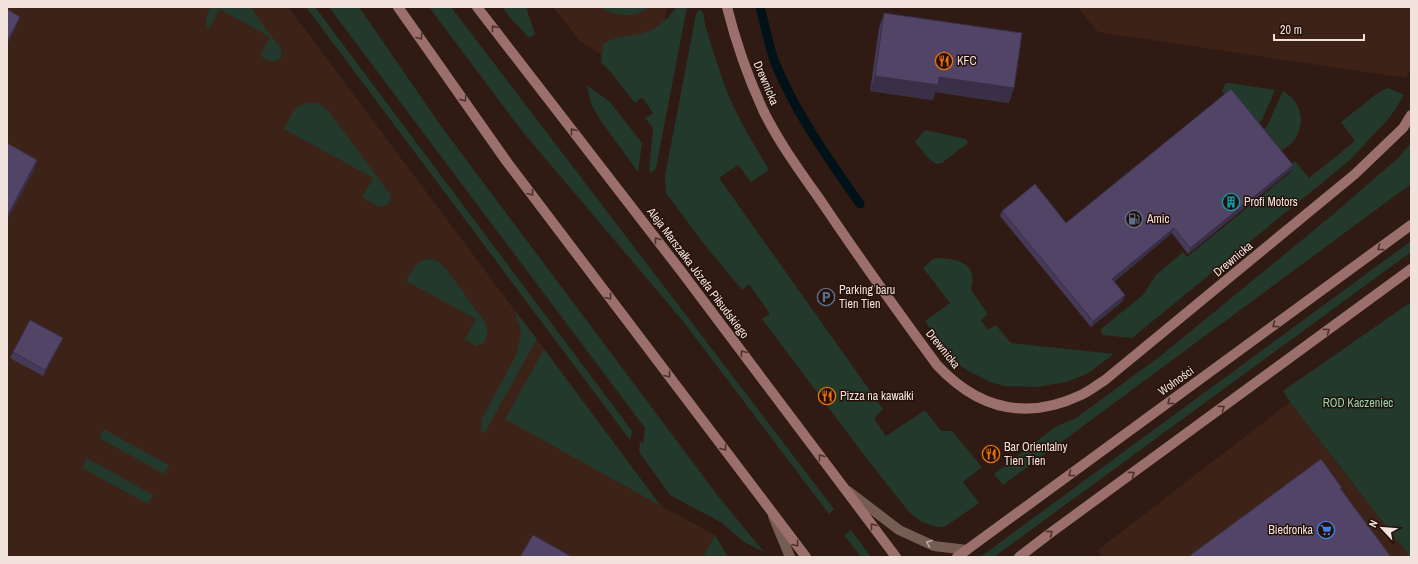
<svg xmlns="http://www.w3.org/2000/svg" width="1418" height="564" viewBox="0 0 1418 564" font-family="'Archivo Narrow',sans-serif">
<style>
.built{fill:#3d2217}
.green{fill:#22392c}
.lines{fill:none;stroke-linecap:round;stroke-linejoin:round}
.stream{stroke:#001117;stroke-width:9}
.street{stroke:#765d53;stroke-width:10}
.secondary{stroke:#9b706c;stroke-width:10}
.wall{fill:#463a59}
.shaded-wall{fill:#393048}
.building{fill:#514467;stroke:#393048}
.oneway{stroke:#4e322c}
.oneway2{stroke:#baa69e}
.labels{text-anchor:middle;stroke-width:3;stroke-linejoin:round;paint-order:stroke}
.poi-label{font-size:12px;fill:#f1e2dc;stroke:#25110a;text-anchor:start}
.street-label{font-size:12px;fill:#f1e2dc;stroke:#25110a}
.park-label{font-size:12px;fill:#92d7af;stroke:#25110a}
</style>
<rect width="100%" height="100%" fill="#2f1b13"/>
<path class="built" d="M7,7h281l373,499 54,29 13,22h-721z
M553,7h114l-4,24 -30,44 -53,-34z
M1078,7h333v62l-5,9 -308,-46z
M1290,402l120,155h-309l-2,-8z"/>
<path class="green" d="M210,7h40l31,42 1,4 -2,6 -8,3 -12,-6 10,-19 -50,-28 -11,20h-2l-1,-10z
M306,7h9l317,424 -2,9z
M329,7h30l82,119 277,370 46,56 -20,-10 -22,-19 -52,-28 -31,-43 1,-10 3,2 2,-16z
M429,7h22l383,502 -5,5 -147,-194 -160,-189z
M502,7h24l9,27 -6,4 -16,-17z
M600,7h49c-4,2 -8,5 -12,7 -11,3 -28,0 -37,-7z
M677,7h10l-31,161 -5,5 -2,-3 4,-42 -8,-10 8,-5 -11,-16 -7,6 -25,-32 -9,-8 2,-19c13,-8 22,-7 36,-10 17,-4 28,-14 38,-27z
M699,10l3,1c3,5 2,11 4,17 6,20 12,39 19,58 11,30 28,57 44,84l-18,12 -13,-17 -19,13 164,231 -9,10 12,17 39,-26 16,21h11l30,36 -19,15 16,21 -33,23 -8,1 -16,-5 -13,-10 -42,-53 -105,-140 8,-5 -21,-30 -7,6 -38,-46 -38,-51 -1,-17 31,-162z
M1229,83l46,7 -13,30 -6,7 -29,-30 -5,-6 3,-7z
M587,85l23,17 32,41 -4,29 -37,-51 -10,-17z
M1388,88l16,7 -14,22 -40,43 -218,178 -29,-3 -2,-2v-4l43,-35 11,-18 28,-24 4,5 105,-86 -4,-5 7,-5 14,17 46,-37 -14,-19 34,-27z
M1283,91c18,11 23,30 12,48 -4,6 -12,10 -17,14l-18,-21 7,-6z
M309,103h9l8,5 64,86 1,5 -4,6 -7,2 -18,-9 11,-20 -89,-49c6,-11 10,-25 25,-26z
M925,130l41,9 2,4 -26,20 -6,1 -7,-5 -14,-17z
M1411,143v41l-408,301 -9,-11 61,-47 21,-9 87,-64 167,-137 67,-58z
M1411,241v11l-417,305h-14z
M939,258c11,0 30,3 33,16 1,5 0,11 -1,16l17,24 -7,6 7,10 8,-5 15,18 103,11 -27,20 -21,8 -29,5 -33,-1 -14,-4 -23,-12 -11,-7 -6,-6 -25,-36 25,-18 -27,-35 10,-9z
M431,259l8,3 8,8 38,52 3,12 -4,9 -8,3 -11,-7 11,-20 -70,-38c6,-11 11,-22 25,-22z
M1411,302v255h-1l-120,-155 -7,-11z
M515,311l22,28 -53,95 -3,-3 1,-13 33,-61 3,-9 3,-17z
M544,349l117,157 -156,-87z
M104,429l65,36 -5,9 -65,-36z
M87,458l66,37 -5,9 -66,-36z
M851,530l20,27h-10l-17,-22z
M715,535l13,22h-21l-3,-2z"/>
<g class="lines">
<path class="stream" d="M760,7c5,17 8,36 14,53 21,53 54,98 86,144"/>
<path class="street" d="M848,491l51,39 35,16 33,4
M773,516l17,41"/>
<path class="secondary" d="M398,7l109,155 299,395
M477,7l204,264 215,286
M727,7c9,36 20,68 36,103 16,33 39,64 60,94 37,55 75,108 114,161 41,44 89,56 144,30 9,-4 16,-10 24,-15l250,-206 48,-46 8,-13
M957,557l454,-332
M1019,557l30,-23 362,-265"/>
</g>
<path class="wall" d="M884,13l125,90 -74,-11 -2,8 -63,-9 9,-63z
M1291,170l-103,84 -16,-21 -58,49 9,19 -32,26 -91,-111 2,-5 64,12z
M63,338l-3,6 -17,32 -33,-18 3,-6z"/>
<path class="shaded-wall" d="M20,17l-4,10 -9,18v-4z
M875,76l64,1 75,11 -5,15 -74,-11 -2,8 -63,-9z
M37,160l-3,11 -27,49v-4z
M1293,165l-2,5 -103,84 2,-6z
M1174,228l-2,5 -62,52 2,-6z
M1125,295l-2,6 -32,26 2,-6z
M63,338l-3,6 -17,32 2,-6z"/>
<path class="building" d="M7,9l13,8 -13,24z
M884,13l138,20 -8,55 -75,-11 -1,8 -63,-9z
M1231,89l62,76 -103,83 -16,-20 -62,51 13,16 -32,26 -91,-110 33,-27 31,39z
M7,143l30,17 -30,56z
M30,320l33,18 -18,32 -32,-18z
M1321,459l21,29h-2l51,69h-203z
M533,535l39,22h-52z"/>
<defs><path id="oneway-chevron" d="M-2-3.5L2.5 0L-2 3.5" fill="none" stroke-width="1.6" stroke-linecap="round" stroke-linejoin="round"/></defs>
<g class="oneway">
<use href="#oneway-chevron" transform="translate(494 28) rotate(-128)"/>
<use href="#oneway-chevron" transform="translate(420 37) rotate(54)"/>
<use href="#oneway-chevron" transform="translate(464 99) rotate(55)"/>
<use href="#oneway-chevron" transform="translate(573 131) rotate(-128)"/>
<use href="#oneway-chevron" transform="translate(531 193) rotate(53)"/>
<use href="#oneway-chevron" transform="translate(657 240) rotate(-127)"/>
<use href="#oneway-chevron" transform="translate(1380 248) rotate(144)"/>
<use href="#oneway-chevron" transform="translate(609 297) rotate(53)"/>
<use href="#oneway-chevron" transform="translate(1275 325) rotate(144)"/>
<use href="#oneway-chevron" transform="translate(1327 331) rotate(-36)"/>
<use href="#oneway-chevron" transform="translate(743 353) rotate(-127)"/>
<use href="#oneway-chevron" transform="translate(668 375) rotate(53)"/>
<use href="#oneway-chevron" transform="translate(1170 402) rotate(144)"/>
<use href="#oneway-chevron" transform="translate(1222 408) rotate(-36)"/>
<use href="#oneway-chevron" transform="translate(724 448) rotate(53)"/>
<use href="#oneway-chevron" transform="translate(821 457) rotate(-127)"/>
<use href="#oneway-chevron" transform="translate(1071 474) rotate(144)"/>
<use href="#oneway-chevron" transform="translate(1132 474) rotate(-36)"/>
<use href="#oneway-chevron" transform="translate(873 526) rotate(-127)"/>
<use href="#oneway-chevron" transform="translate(1050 533) rotate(-37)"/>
<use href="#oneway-chevron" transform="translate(796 544) rotate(53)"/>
</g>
<use class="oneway2" href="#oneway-chevron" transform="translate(929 543) rotate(-158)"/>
<defs>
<symbol id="restaurant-ring" viewBox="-11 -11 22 22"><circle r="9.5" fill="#25110a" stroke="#e8710a" stroke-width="1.5"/><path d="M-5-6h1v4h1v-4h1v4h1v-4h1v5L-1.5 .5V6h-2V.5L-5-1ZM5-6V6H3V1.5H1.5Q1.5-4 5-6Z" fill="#e8710a"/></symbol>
<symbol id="building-ring" viewBox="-11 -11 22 22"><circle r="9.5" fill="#25110a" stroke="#0f9aa8" stroke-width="1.5"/><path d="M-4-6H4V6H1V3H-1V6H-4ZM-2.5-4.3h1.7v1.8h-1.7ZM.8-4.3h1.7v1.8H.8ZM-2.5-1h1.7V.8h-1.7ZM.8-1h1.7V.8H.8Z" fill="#0f9aa8"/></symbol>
<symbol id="fuel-ring" viewBox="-11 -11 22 22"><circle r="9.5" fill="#25110a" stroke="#5c6f8a" stroke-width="1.5"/><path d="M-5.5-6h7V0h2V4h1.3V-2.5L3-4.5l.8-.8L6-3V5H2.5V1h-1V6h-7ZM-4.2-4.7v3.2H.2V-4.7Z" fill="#5c6f8a"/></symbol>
<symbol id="parking-ring" viewBox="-11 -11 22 22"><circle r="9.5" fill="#25110a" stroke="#5c6f8a" stroke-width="1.5"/><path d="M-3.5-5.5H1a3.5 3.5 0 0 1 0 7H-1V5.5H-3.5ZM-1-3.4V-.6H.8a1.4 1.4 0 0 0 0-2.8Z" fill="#5c6f8a"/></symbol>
<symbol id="supermarket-ring" viewBox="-11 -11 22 22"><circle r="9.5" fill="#25110a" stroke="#3f7fe0" stroke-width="1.5"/><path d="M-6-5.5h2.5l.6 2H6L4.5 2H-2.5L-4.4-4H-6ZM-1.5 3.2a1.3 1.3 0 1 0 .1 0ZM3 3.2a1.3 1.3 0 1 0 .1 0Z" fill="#3f7fe0"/></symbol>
</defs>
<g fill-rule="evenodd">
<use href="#restaurant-ring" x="934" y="51" width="20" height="20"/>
<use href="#building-ring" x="1221" y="192" width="20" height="20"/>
<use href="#fuel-ring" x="1124" y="209" width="20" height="20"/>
<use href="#parking-ring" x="816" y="287" width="20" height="20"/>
<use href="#restaurant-ring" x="817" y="386" width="20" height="20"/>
<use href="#restaurant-ring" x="981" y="444" width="20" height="20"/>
<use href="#supermarket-ring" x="1316" y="520" width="20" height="20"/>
</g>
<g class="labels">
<g class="poi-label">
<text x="957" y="65">KFC</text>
<text x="1244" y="206">Profi Motors</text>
<text x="1147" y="223">Amic</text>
<text x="839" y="294">Parking baru<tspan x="839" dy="14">Tien Tien</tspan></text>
<text x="840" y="400">Pizza na kawałki</text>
<text x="1004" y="451">Bar Orientalny<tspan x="1004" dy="14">Tien Tien</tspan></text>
<text x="1313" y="534" text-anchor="end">Biedronka</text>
</g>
<g class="street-label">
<text transform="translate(766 83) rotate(67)" y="4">Drewnicka</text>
<text transform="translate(1233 259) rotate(-40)" y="4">Drewnicka</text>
<text transform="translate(698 273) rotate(53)" y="4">Aleja Marszałka Józefa Piłsudskiego</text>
<text transform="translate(943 349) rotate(51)" y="4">Drewnicka</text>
<text transform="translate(1176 381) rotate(-36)" y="4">Wolności</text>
</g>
<g class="park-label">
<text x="1358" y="407">ROD Kaczeniec</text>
</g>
</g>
<rect width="1418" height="564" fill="none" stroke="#f1e2dc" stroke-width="16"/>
<g transform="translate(1382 528) rotate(296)" stroke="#25110a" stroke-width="3" paint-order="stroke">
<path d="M0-3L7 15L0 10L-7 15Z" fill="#f1e2dc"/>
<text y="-6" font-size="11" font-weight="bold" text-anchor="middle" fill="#f1e2dc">N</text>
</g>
<path d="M1274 34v6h90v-6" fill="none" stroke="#f1e2dc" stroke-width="2"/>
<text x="1280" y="34" font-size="12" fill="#f1e2dc" stroke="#25110a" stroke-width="3" paint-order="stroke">20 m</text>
</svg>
